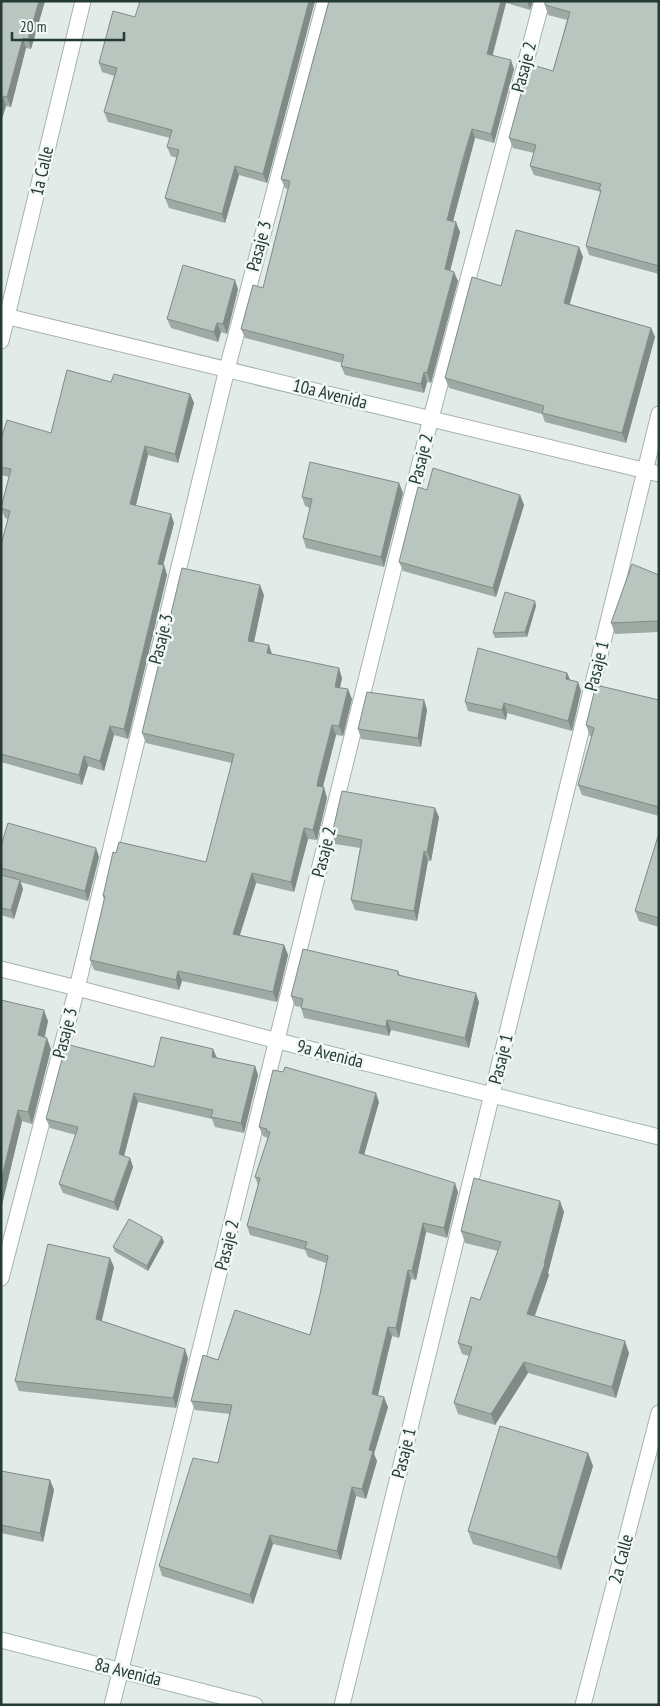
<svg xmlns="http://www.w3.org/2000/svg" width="660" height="1706" viewBox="0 0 660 1706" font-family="'PT Sans Narrow',sans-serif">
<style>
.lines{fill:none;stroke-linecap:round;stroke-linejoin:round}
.lane-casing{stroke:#a5b3ad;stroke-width:17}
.street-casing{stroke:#a5b3ad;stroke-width:17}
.lane{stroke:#fff;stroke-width:15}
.street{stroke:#fff;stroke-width:15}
.wall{fill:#9eaaa4}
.shaded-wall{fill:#818b86}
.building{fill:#b8c6bf;stroke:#818b86}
.labels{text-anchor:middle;stroke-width:5;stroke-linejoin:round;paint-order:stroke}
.street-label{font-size:18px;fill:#233b33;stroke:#f2f8f5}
</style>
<rect width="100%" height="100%" fill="#e2ebe7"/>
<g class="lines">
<defs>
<path id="lane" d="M1,1278l76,-290 150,-619 98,-368
M112,1705l319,-1287 111,-417
M342,1705l317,-1291"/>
<path id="street" d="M1,315l658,159
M1,341l82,-340
M1,969l76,19 201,53 381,96
M1,1640l254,65
M583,1705l76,-292"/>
</defs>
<use href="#lane" class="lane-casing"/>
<use href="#street" class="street-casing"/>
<use href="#lane" class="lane"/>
<use href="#street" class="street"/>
</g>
<path class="wall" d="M1,1h44l-14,48 -5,-1 -15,59 -5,-1 -5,16z
M315,1l-48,182 -28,-8 -14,48 -56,-15 -4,-10 12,-40 -6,-2 -4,-9 3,-9 -62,-16 -4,-10 10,-36 -12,-4 -3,-9 36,-46z
M329,1h204l-3,9 -24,-7 -13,52 21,14 -20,74 -19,-5 -9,34 -13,49 7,11 -10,39 8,10 -27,102 -4,-1 -3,11 -79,-18 -4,-9 1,-3 -97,-25 -4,-9 22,-41 25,-99 -3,-1 -4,-9z
M659,1v273l-70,-19 -3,-9 15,-54 -67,-17 -4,-9 4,-13 -21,-5 -4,-10 44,-67 14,-51 -19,-5 -3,-10z
M579,247l4,10 -13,47 81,24 4,9 -29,106 -81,-21 -3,-8 -93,-26 -4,-10 56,-92z
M238,289l-11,45 -6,-2 -3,10 -47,-14 -4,-9z
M111,382l79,12 4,9 -16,60 -30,-8 -12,50 38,18 -11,42h1l3,10 -39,164 -14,-4 -10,36 -16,-5 -6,19 -81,-23v-217l7,-26 -3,-1 -4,-10 8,-31 -8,-2v-36l50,-6z
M399,483l4,10 -19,74 -78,-19 -3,-10 7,-30 -5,-2 -3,-9z
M520,495l4,10 -28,92 -93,-26 -4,-9z
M659,575v57l-44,2 -4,-11z
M264,595l-10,47 15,3 3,9 70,24 -2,9 12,12 -9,37 -7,-1 -13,52 4,11 -10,42 -9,-1 -14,53 -38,-9 -16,52 44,10 4,10 -11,47 -95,-21 -3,9 -85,-20 -4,-10 14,-60 -1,-4 13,-43 90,9 26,-99 -86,-20 -4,-10z
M536,606l-9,31 -32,1 -2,-5z
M567,673l3,7 8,2 3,9 -9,40 -65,-18 -1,7 -38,-9 -3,-9z
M424,700l3,10 -6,37 -60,-8 -3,-10z
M659,700v116l-77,-21 -4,-10 14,-48 -2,-1 -4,-11z
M439,817l-8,44h-3l-11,60 -62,-11 -4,-10 9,-52 -25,-4 -3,-10z
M659,833v94l-20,-6 -4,-10z
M1,846l98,11 -11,44 -68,-19 3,7 -9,30 -13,-4z
M398,971l2,4 79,27 -10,46 -78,-18 -2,6 -85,-18 -3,-11 -6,-1 -4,-10z
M1,1000l47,21 -3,16 6,12 -19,75 -10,-3 -21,88z
M216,1058l39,8 3,9 -14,58 -29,-6 -3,-8 -74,-17 -14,54 6,2 3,9 -15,44 -55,-18 -4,-9 17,-49 -26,-7 -4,-9 108,-52z
M379,1102l-15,53 94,37 -11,46 -21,-6 -10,48 -5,-1 -12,59 -7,-2 -14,59 10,12 -14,47 3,7 -11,38 -10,-3 -15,64 -68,-16 -20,60 -91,-28 -3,-10 59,-103 12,-49 -35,-4 -4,-9 27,-41 92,-25 10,-41 6,-31 -18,-6 -3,-7 -55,-15 -3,-9 11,-41 -3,-8 13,-39 -5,-2 -4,-9z
M564,1212l-16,61 1,2 -14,41 94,37 -13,45 -88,-25 -33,52 -37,-11 -4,-11 15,-47 -7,-2 -4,-11 22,-43 18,-49 -33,-8 -4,-12z
M164,1242l-16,29 -33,-19 -2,-5z
M114,1267l-13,54 87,37 -12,50 -157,-17 -4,-10z
M588,1453l5,13 -32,104 -88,-26 -5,-13z
M1,1471l49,9 4,10 -11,52 -42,-9z"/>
<path class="shaded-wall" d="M39,1h6l-14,48 -3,-10z
M309,1h6l-48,182 -4,-9z
M501,1h5v2l-16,60 -3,-9z
M527,1h6l-3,9z
M23,38l3,10 -15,59 -4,-10z
M511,60l3,9 -20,74 -3,-9z
M3,96l3,10 -5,16v-21z
M472,129l3,9 -24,91 -4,-9z
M235,166l4,9 -14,48 -3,-9z
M456,222l4,10 -12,47 -3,-10z
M579,247l4,10 -16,55 -3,-9z
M454,272l4,9 -27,102 -4,-10z
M235,280l3,9 -11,45 -4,-10z
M217,323l4,9 -3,10 -4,-10z
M651,328l4,9 -29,106 -4,-10z
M424,372l3,10 -3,11 -3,-9z
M190,394l4,9 -16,60 -3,-9z
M145,446l3,9 -14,58 -4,-9z
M399,483l4,10 -19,74 -3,-10z
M520,495l4,10 -28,92 -3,-9z
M171,514l3,9 -13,51 -3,-10z
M164,565l3,10 -39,164 -4,-10z
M260,585l4,10 -12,56 -4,-10z
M535,601l1,5 -9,31 -2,-5z
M269,645l3,10 -5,-2z
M339,668l3,10 -4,19 -3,-10z
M567,673l4,9 -5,-3z
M578,682l3,9 -9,40 -4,-10z
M348,689l4,10 -9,37 -4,-10z
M424,700l3,10 -6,37 -3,-9z
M504,703l3,10 -1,7 -4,-10z
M332,725l4,10 -14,55 -5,-4z
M110,726l4,9 -10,36 -4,-10z
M84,756l4,10 -6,19 -3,-10z
M324,787l3,11 -10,42 -4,-10z
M435,808l4,9 -8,44 -4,-9z
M304,828l4,11 -14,53 -3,-10z
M96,848l3,9 -11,44 -3,-10z
M424,851l4,10 -11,60 -3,-10z
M252,873l4,10 -19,61 -4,-10z
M20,880l3,9 -9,30 -3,-9z
M284,945l4,10 -11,47 -4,-10z
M178,971l4,10 -3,9 -3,-10z
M476,993l3,9 -10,46 -4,-10z
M44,1010l4,11 -6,25 -4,-11z
M387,1020l4,10 -2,6 -3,-9z
M47,1038l4,11 -19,75 -4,-12z
M213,1049l4,9 -5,-1z
M255,1066l3,9 -14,58 -3,-10z
M134,1093l4,9 -16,62 -3,-10z
M376,1093l3,9 -17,60 -3,-9z
M18,1110l4,11 -21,88v-28z
M130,1158l3,9 -15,44 -4,-9z
M455,1183l3,9 -11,46 -3,-10z
M560,1201l4,11 -16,61 1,2 -18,50 -4,-11 17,-50z
M423,1223l3,9 -10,48 -4,-9z
M162,1237l2,5 -16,29 -1,-5z
M110,1258l4,9 -14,62 -4,-10z
M408,1270l3,9 -12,59 -3,-10z
M388,1327l4,9 -16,67 -4,-9z
M625,1341l4,12 -13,45 -4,-11z
M185,1349l3,9 -12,50 -3,-10z
M524,1362l4,11 -33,52 -4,-11z
M384,1397l4,10 -14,47 3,7 -11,38 -4,-10 7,-39z
M588,1453l5,13 -32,104 -4,-13z
M50,1480l4,10 -11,52 -3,-9z
M352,1487l4,9 -15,64 -4,-9z
M270,1535l3,9 -20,60 -3,-9z"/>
<path class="building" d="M1,1h38l-11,38 -5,-1 -16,59 -4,-1 -2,5z
M140,1h169l-46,173 -28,-8 -13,48 -57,-16 14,-48 -12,-3 5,-17 -68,-18 13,-44 -18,-5 14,-52 22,6z
M329,1h172l-14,53 24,6 -20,74 -19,-5 -10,33 -15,58 9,2 -11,47 9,3 -27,101 -3,-1 -3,12 -80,-18 3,-11 -103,-26 12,-44 10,3 27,-107 -9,-2z
M545,1h114v265l-73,-20 15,-56 -2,-1 2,-5 -71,-18 6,-21 -27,-7 20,-74 24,7 17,-59 -25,-7z
M516,230l63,17 -15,56 87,25 -29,105 -80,-20 2,-7 -99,-28 27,-101 29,9z
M183,265l52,15 -12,44 -6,-1 -3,9 -47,-13z
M67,370l44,12 3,-8 76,20 -15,60 -30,-8 -15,58 41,10 -13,50 6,1 -40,164 -14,-3 -10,35 -16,-5 -5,19 -78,-21v-209l9,-34 -9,-3 10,-39 -10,-2v-28l6,-19 44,13z
M310,462l89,21 -18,74 -78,-19 9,-39 -10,-2z
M433,468l87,27 -27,93 -94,-26 19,-75 9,3z
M632,564l27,11v46l-48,2z
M182,568l78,17 -12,56 21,4 -2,8 72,15 -4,19 13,2 -9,37 -7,-1 -14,55 -1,6 7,1 -11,43 -9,-2 -13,54 -39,-9 -19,61 51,11 -11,47 -95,-21 -2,9 -86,-20 15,-64h-2l10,-44 3,1 3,-11 87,20 28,-108 -92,-21z
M505,592l30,9 -10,31 -32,1z
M478,648l89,25 -1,6 12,3 -10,39 -64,-18 -2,7 -37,-8z
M596,685l63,15v107l-81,-22 16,-57 -8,-3z
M367,692l57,8 -6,38 -60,-9z
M342,791l93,17 -8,44 -3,-1 -10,60 -63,-11 11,-60 -30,-6z
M8,823l88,25 -11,43 -84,-23v-22z
M659,833v85l-24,-7z
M1,875l19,5 -9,30 -10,-2z
M303,949l95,22v4l78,18 -11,45 -78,-18 -1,7 -85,-19 2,-9 -12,-3z
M1,1000l43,10 -6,25 9,3 -19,74 -10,-2 -17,71z
M161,1037l52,12 -1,8 43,9 -14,57 -30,-6 2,-7 -79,-17 -15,61 11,4 -16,44 -55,-18 19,-57 -32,-8 20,-75 88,23z
M285,1067l91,26 -17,60 96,30 -11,45 -21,-5 -11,48 -4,-1 -12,58 -8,-1 -16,67 12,3 -15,53 4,1 -11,38 -10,-2 -15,64 -67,-16 -20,60 -91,-29 34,-108 25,5 14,-58 -41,-4 12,-46 15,5 17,-50 75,25 10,-41 8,-38 -23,-8 2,-6 -60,-16 13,-48 -5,-1 15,-45 -4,-1 1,-2 -8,-2 14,-57 10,2z
M474,1178l86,23 -16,63h1l-18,50 98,27 -13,46 -88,-25 -33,52 -37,-11 18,-56 -14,-4 13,-46 9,3 21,-58 -40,-11z
M129,1219l33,18 -15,29 -34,-19z
M48,1244l62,14 -14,61 89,30 -12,49 -158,-17z
M500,1426l88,27 -31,104 -89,-26z
M1,1471l49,9 -10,53 -39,-8z"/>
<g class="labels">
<g class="street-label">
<text transform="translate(524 67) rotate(-75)" y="6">Pasaje 2</text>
<text transform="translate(42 171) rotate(-77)" y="6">1a Calle</text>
<text transform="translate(259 246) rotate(-75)" y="6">Pasaje 3</text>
<text transform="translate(330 394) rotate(14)" y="6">10a Avenida</text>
<text transform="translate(421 459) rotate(-76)" y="6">Pasaje 2</text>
<text transform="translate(161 639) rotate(-76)" y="6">Pasaje 3</text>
<text transform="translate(597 666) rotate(-76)" y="6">Pasaje 1</text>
<text transform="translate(324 852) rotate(-76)" y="6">Pasaje 2</text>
<text transform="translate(65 1033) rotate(-75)" y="6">Pasaje 3</text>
<text transform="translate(330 1054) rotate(14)" y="6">9a Avenida</text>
<text transform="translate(501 1059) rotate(-76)" y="6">Pasaje 1</text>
<text transform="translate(227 1245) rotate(-76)" y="6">Pasaje 2</text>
<text transform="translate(404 1453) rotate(-76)" y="6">Pasaje 1</text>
<text transform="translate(621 1559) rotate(-75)" y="6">2a Calle</text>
<text transform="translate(128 1672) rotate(14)" y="6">8a Avenida</text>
</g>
</g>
<rect width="660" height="1706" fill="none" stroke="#233b33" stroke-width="5"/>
<path d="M12 32v8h112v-8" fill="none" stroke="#233b33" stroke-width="2.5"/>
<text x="20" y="32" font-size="15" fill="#233b33" stroke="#f2f8f5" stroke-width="4" paint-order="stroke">20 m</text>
</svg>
